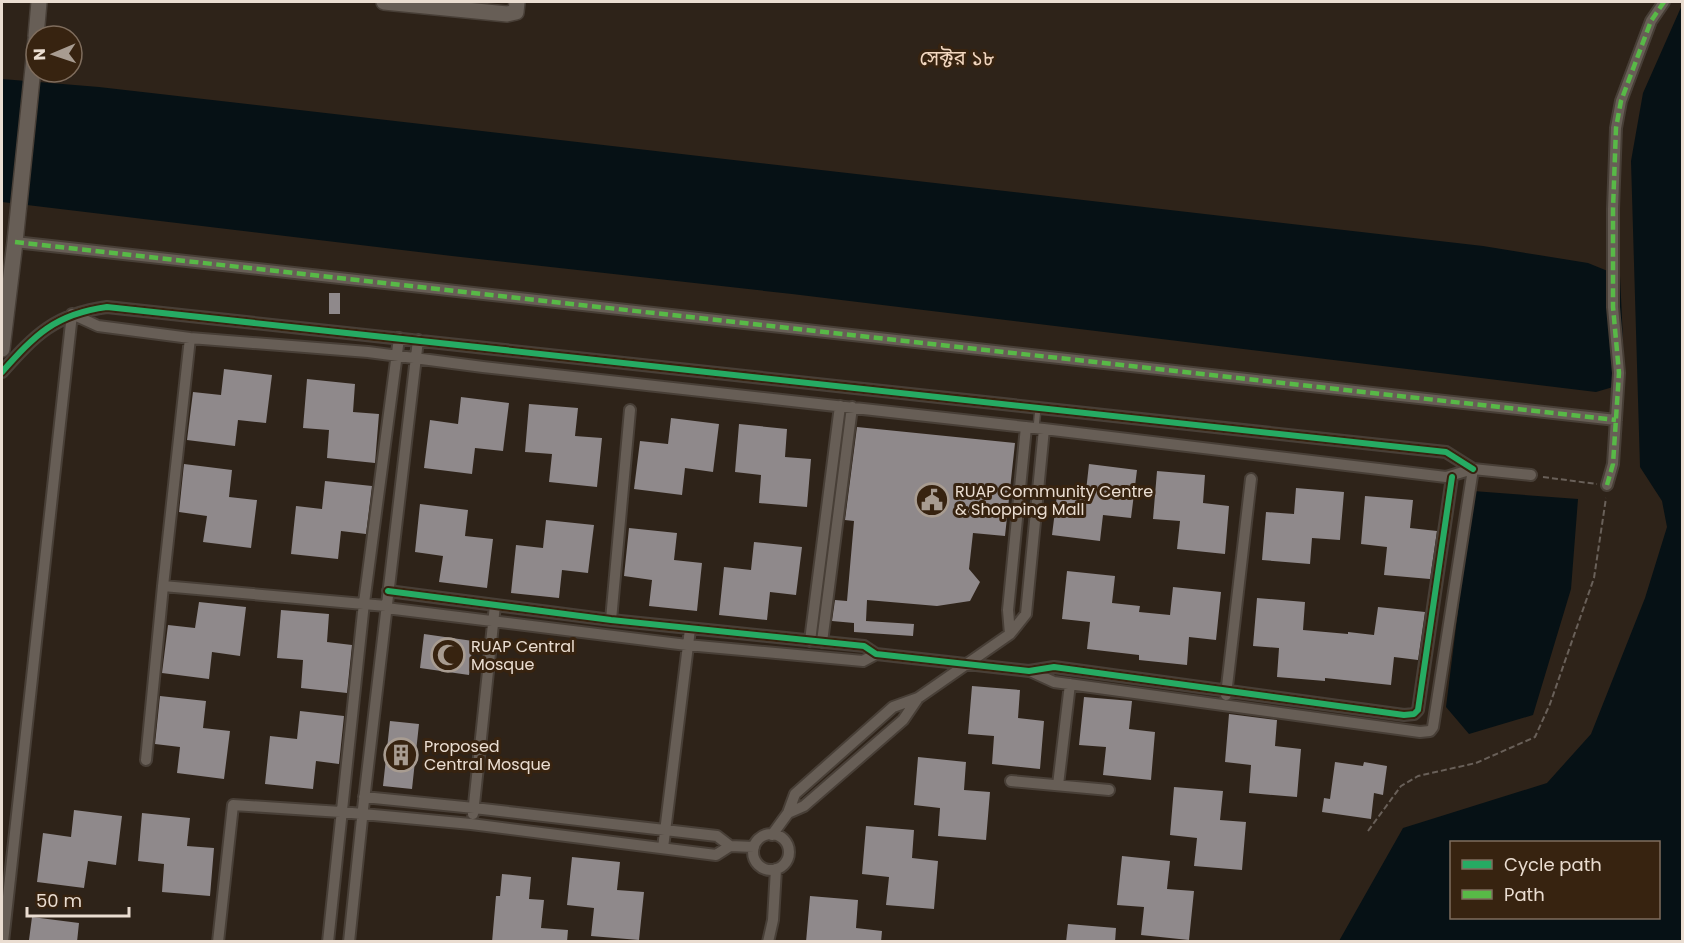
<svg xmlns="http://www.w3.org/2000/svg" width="1684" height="943" viewBox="0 0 1684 943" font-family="Poppins,'Noto Sans Bengali',sans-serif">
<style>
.water{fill:#061115;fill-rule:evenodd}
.building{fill:#8f898b}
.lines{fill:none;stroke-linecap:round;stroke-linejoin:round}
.lane-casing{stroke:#483f37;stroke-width:8}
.street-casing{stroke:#483f37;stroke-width:14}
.secondary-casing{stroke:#483f37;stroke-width:18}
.path{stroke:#696059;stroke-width:2;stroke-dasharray:6 3;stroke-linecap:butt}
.lane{stroke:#675e56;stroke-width:5}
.street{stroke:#675e56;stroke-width:10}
.secondary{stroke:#675e56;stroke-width:15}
.quiet{stroke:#58b947;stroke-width:4.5;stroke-dasharray:9 4.5;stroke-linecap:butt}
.cycleway-casing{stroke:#372310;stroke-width:10}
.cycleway{stroke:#26ab63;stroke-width:6}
.labels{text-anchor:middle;stroke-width:6;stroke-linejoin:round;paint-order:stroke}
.poi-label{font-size:16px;fill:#eaddd1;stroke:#372310;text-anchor:start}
.quarter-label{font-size:20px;fill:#f3d8c1;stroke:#372310}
</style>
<rect width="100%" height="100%" fill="#2e2319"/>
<path class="water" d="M1682,5v936h-343l64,-113 144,-45 44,-49 54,-136 22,-71 -5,-26 -22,-34 -9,-306 12,-68zM1658,842v76h-206v-76z
M2,79l97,8 1384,159 105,17 32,13 4,86 -11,25 -17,5 -804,-98 -340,-38 -450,-54z
M1473,491l105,8 -7,90 -38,126 -64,19 -23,-27z"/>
<path class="building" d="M329,293h11v21h-11z
M224,369l48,6 -6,48 -28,-3 -3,26 -48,-6 6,-48 28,3z
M307,379l48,5 -2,28 26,2 -4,49 -48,-5 2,-28 -26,-2z
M461,397l48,6 -6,48 -28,-3 -3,26 -48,-6 6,-48 28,4z
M529,404l49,4 -3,28 27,2 -5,49 -48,-5 3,-28 -27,-2z
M671,418l48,6 -6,48 -28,-4 -3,27 -48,-6 6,-48 28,3z
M739,424l48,5 -2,28 26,2 -4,48 -48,-4 2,-28 -26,-3z
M857,427l158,16 -10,93 -32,-3 -4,36 11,13 -10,19 -33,5 -70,-6 -1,21 48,3 -1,12 -59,-4v-9l-22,-2 3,-21 12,1 7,-80 -9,-1z
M184,464l48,6 -3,27 28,3 -6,48 -48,-6 4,-26 -28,-4z
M1089,464l48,6 -6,48 -28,-3 -3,26 -48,-6 6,-48 28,4z
M1157,471l48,4 -2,28 26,3 -4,48 -48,-5 3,-28 -27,-2z
M325,481l47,5 -6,48 -25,-3 -3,28 -47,-5 5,-48 26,3z
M1296,488l48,4 -4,48 -28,-2 -2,26 -48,-4 4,-48 28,2z
M1365,496l48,4 -3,28 27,3 -7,48 -46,-4 3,-28 -26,-3z
M420,504l48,6 -3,26 28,3 -6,49 -48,-6 4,-26 -28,-4z
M546,520l48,5 -6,48 -26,-3 -3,28 -48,-5 5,-48 27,3z
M629,528l48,5 -3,27 28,3 -5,48 -48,-5 3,-26 -28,-4z
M754,542l48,5 -6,48 -26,-3 -3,28 -48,-5 5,-48 27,3z
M1067,571l48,5 -3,27 28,3 -1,6 31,3 3,-28 48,5 -5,48 -27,-3 -2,28 -48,-5v-5l-52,-6 3,-27 -28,-3z
M1257,598l48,4 -2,28 45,4v-2l26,3 4,-28 47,5 -7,48 -24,-3 -3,28 -66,-7v3l-48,-4 2,-29 -26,-2z
M199,602l47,5 -6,49 -28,-4 -3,27 -47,-6 6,-48 27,3z
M281,610l48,4 -2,28 25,3 -5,48 -46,-5 2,-28 -26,-2z
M424,634l49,7 -4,34 -49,-7z
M972,686l48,4 -2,28 26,3 -4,48 -48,-5 2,-28 -26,-2z
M160,696l46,5 -3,27 27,3 -6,48 -47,-6 3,-26 -25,-3z
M1084,697l48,4 -3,28 26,3 -4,48 -48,-5 3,-28 -27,-2z
M300,711l44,5 -5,48 -23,-3 -3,28 -48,-5 5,-48 27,3z
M1229,714l48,6 -2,26 26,3 -4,48 -48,-4 2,-28 -26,-3z
M390,721l29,3 -7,65 -29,-3z
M918,757l48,5 -2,28 26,2 -4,48 -48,-4 2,-28 -26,-3z
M1335,762l28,4 1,-4 23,4 -4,29 -9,-2 -3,26 -49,-7 2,-14 6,1z
M1174,787l49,4 -3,29 26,2 -4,48 -48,-4 3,-28 -27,-3z
M74,810l48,6 -6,49 -28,-4 -4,27 -47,-6 6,-49 28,4z
M142,813l48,5 -3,28 27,2 -4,48 -48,-4 2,-28 -26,-3z
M866,826l48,4 -2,28 26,3 -4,48 -48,-4 3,-28 -27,-3z
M1122,856l48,5 -3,28 27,2 -5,49 -48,-5 3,-28 -27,-2z
M572,857l48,5 -3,28 27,2 -5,48 -48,-4 3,-28 -27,-3z
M502,874l29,3 -2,22 15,1 -3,28 27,2 -1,12h-75l4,-46h4z
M810,896l48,4 -2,28 26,3 -1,11h-75z
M32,917l47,6 -2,19h-46l-2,-2z
M1068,924l48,4 -1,14h-49z"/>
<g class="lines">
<defs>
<path id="lane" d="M1036,428l2,-20"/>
<path id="street" d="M15,242l1601,178
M72,314l26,12 92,12 178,14 115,15 561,62 402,48 27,-8 58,6
M2,372c33,-37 53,-58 105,-65l1339,145 27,17
M1607,485l6,-21 6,-91 -6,-66v-98l3,-81 5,-27 30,-80 13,-19
M163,586l223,20
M388,591l223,29 253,26 12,8 153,17 25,-4 350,48 10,-1 4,-4 34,-233
M386,608l301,37 176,16 13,-7
M611,620l19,-210
M1010,634l-2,-24 18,-183
M810,641l30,-235
M822,642l30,-235
M1030,671l24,11 366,50 10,-1 3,-4 40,-258
M1226,695l25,-216
M146,760l17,-174 27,-248
M1011,781l98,9
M1058,785l12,-101
M364,797l110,11 243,28 13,10 24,1
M788,813l16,-7 99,-86 15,-22
M473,814l22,-209
M753 852a18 18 0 1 1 36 0a18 18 0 1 1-36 0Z
M772,835l16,-22 7,-19 98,-87 25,-9 92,-64 16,-20 18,-185
M663,848l27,-219
M3,942l69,-628
M218,942l15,-137 108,7 130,12 245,31 14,-9
M328,942l36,-339 35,-265
M349,942l14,-133 55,-469
M768,942l5,-22 3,-51"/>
<path id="secondary" d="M384,2l123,12 9,-2 1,-10
M36,36l3,-34
M2,349l13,-107 21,-203"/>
</defs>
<use href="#lane" class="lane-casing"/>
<use href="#street" class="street-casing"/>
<use href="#secondary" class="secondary-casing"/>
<path class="path" d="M1543,477l54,7
M1368,831l33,-45 17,-10 58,-13 59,-26 15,-33 44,-126 12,-80"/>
<use href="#lane" class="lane"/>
<use href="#street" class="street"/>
<use href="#secondary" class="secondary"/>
<path class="quiet" d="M15,242l1601,178
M1607,485l6,-21 6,-91 -6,-66v-98l3,-81 5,-27 30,-80 13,-19"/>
<defs>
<path id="cycleway" d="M2,372c33,-37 53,-58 105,-65l1339,145 27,17
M388,591l223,29 253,26 12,8 153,17 25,-4 350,48 10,-1 4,-4 34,-233"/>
</defs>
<use href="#cycleway" class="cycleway-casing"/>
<use href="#cycleway" class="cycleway"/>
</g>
<defs>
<symbol id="civic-ring" viewBox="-11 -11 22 22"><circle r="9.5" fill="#372310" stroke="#a89c91" stroke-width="1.5"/><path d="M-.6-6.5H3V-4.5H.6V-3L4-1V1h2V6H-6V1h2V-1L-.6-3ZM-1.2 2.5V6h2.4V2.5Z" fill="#a89c91"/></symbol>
<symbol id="mosque-ring" viewBox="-11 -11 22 22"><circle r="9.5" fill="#372310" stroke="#a89c91" stroke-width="1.5"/><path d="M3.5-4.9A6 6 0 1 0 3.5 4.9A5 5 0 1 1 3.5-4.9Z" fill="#a89c91"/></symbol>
<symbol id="building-ring" viewBox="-11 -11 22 22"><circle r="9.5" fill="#372310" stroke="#a89c91" stroke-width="1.5"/><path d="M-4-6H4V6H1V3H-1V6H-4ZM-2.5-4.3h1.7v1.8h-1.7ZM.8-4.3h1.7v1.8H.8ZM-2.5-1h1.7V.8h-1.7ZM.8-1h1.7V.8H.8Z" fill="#a89c91"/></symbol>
</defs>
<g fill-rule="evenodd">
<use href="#civic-ring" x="913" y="481" width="38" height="38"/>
<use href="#mosque-ring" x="429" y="636" width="38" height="38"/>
<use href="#building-ring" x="382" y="736" width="38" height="38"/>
</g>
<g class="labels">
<g class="poi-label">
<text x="955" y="497">RUAP Community Centre<tspan x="955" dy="18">&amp; Shopping Mall</tspan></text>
<text x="471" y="652">RUAP Central<tspan x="471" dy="18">Mosque</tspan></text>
<text x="424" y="752">Proposed<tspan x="424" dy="18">Central Mosque</tspan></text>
</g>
<g class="quarter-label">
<text x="957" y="65">সেক্টর ১৮</text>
</g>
</g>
<rect width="1684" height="943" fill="none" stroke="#eaddd1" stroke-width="6"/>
<rect x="1450" y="841" width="210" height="78" fill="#372310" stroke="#7f6d5d" stroke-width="1.5"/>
<rect x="1462" y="860" width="30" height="9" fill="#26ab63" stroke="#7f6d5d" stroke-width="1.5"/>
<text x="1504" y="871" font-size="18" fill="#eaddd1">Cycle path</text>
<rect x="1462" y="890" width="30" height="9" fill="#58b947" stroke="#7f6d5d" stroke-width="1.5"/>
<text x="1504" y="901" font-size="18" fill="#eaddd1">Path</text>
<g transform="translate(54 54) rotate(268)"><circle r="28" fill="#372310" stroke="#7f6d5d" stroke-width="1.5"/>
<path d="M0-4.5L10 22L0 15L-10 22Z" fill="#a89c91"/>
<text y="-9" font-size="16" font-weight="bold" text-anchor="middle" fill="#eaddd1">N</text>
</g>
<path d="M27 907v9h102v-9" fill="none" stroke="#eaddd1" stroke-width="3"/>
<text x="36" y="907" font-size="18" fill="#eaddd1" stroke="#372310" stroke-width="4.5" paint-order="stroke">50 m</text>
</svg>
